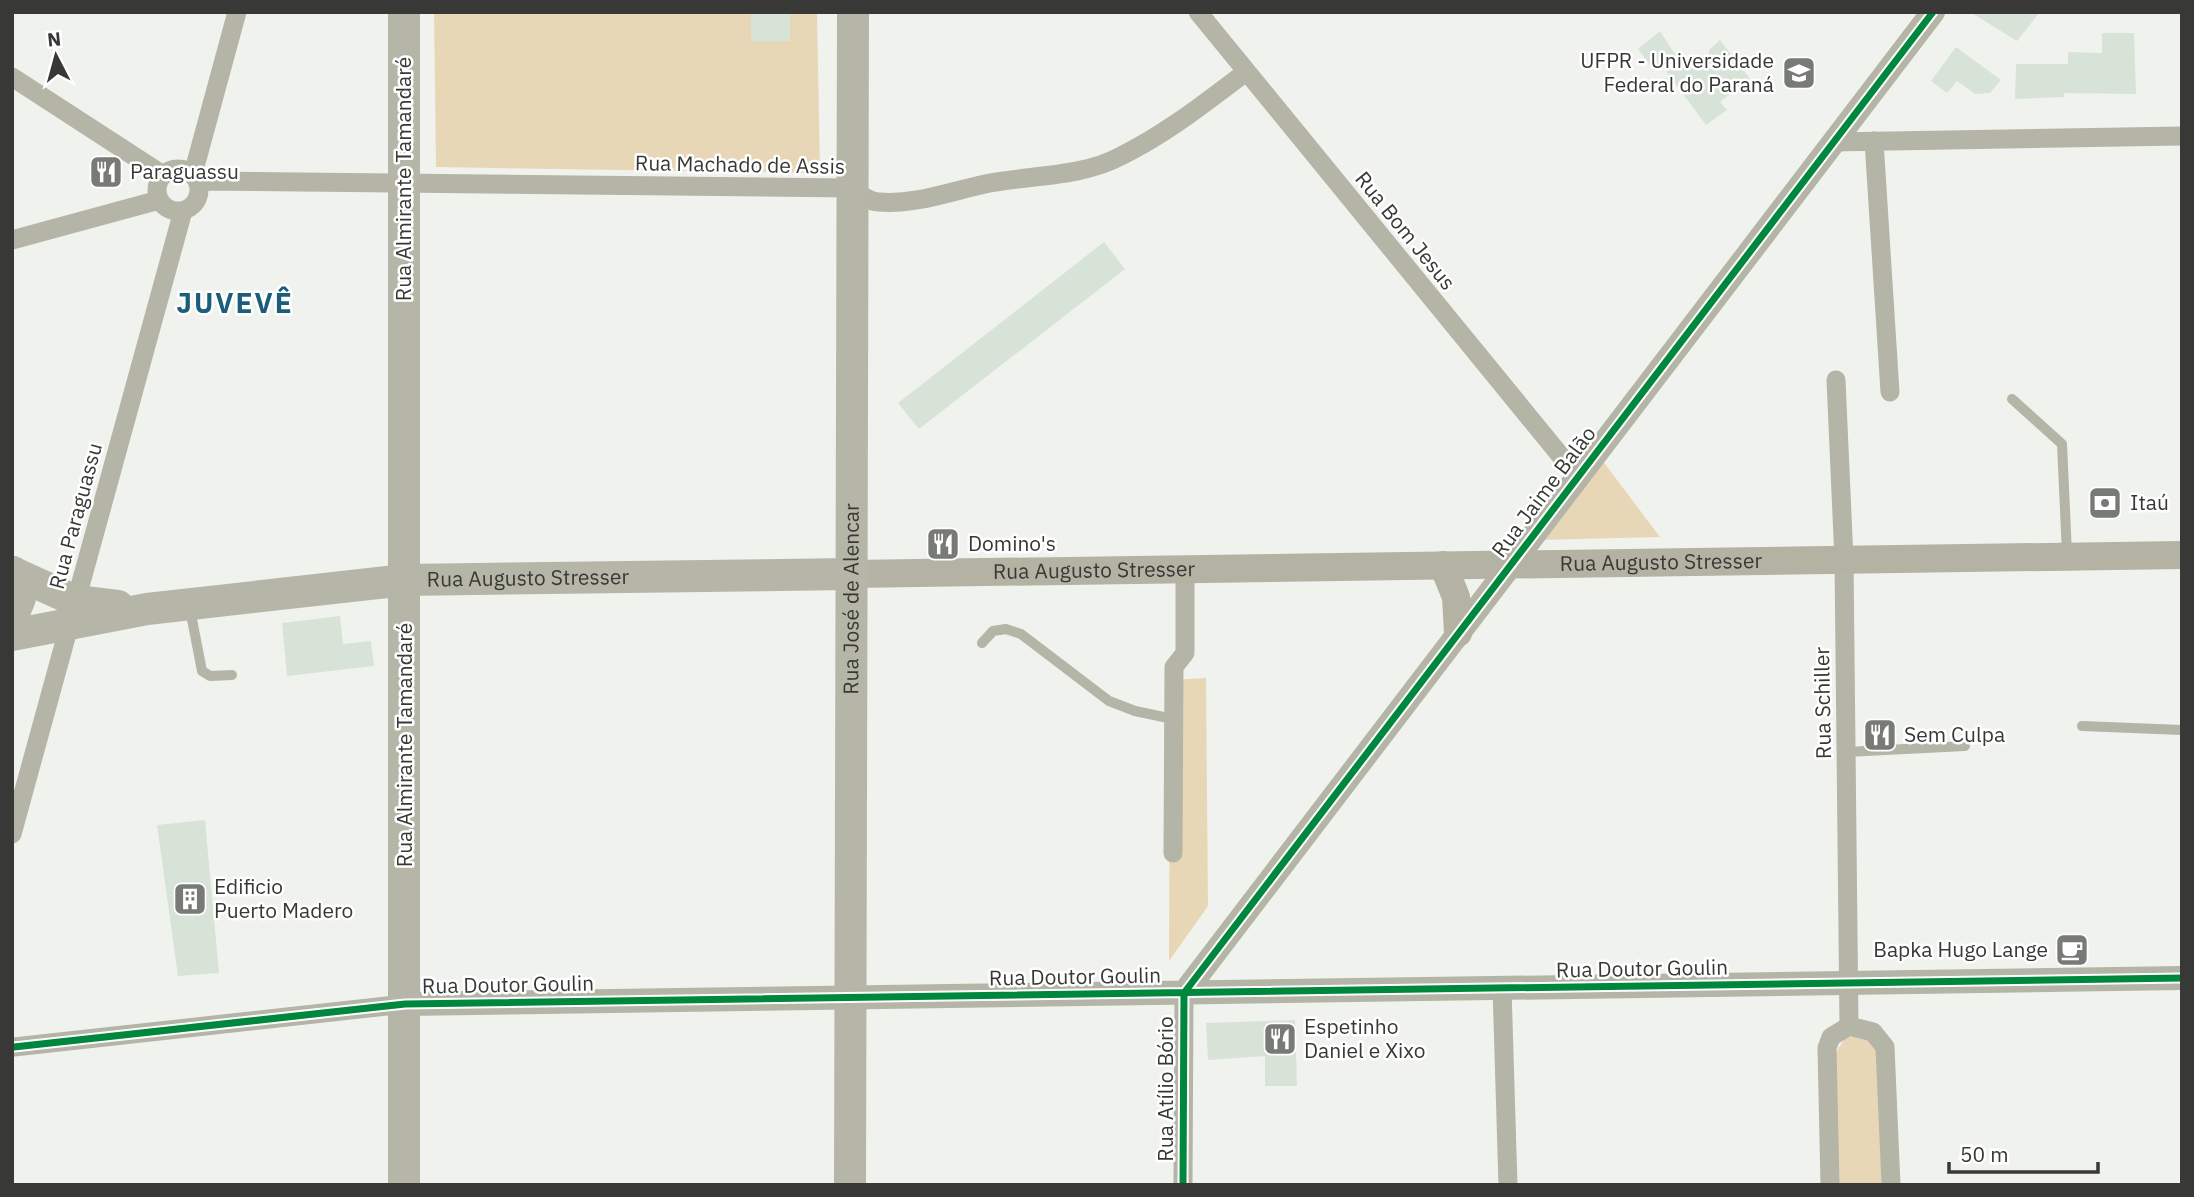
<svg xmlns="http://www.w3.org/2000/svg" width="2194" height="1197" viewBox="0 0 2194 1197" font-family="'IBM Plex Sans',sans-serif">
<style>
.green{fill:#e8d7b7}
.building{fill:#d8e3d7}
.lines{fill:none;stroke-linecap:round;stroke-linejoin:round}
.service{stroke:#b4b4a7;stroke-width:10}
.minor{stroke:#b4b4a7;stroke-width:19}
.tertiary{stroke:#b4b4a7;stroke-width:24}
.secondary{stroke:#b4b2a3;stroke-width:28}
.primary{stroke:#b6b6a8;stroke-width:32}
.cycleway-casing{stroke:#fff;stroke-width:11}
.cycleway{stroke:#00873e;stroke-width:7}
.labels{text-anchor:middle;stroke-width:5;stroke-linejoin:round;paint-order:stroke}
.poi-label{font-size:21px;fill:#383936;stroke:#fff;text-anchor:start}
.street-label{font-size:21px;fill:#383936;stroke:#fff}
.district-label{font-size:28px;font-weight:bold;letter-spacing:2px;fill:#1b5e7b;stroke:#fff}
</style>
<rect width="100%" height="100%" fill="#f0f2ee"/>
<path class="green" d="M434,12h383l3,161 -384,-6z
M1602,460l58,77 -121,3z
M1206,678l2,228 -39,55 1,-281z
M1855,1035l11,3 10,8 6,139h-43l-4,-131 10,-16z"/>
<path class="building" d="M751,12h39v29h-39z
M1970,12h70l-23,29z
M1660,31l22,34 3,-2 6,6 18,-14v-5l11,-10 30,39 -30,23 7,8 -21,15 -46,-62 -7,6 -15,-20z
M2102,33h32l2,61 -72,-1v4l-49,2 1,-35h52v-12l34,1z
M1956,47l45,33 -11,13 -15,1 -18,-13 -10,12 -16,-12z
M1104,242l21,27 -206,160 -21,-26z
M340,616l3,28 28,-3 3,25 -87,10 -5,-53z
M205,820l14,153 -41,3 -21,-151z
M1295,1020l2,66h-32v-30l-57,4 -2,-37z"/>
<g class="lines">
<path class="service" d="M2012,399l50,45 5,110
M190,609l12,62 8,5 22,-1
M982,643l11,-12 13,-2 15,5 88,67 26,10 38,8
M2082,726l100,4
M1846,752l119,-6"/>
<path class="minor" d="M1198,12l380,465
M12,77l151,98
M1874,141l16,251
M1834,142l348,-6
M157 190a21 21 0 1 1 42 0a21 21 0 1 1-42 0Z
M193,174l44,-162
M198,181l653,7c9,6 17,14 28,14 38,3 75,-12 111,-19 43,-8 92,-6 131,-27 45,-22 85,-54 125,-84
M12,240l147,-40
M1836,380l8,180 5,466
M12,834l171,-623
M1173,853l1,-186 11,-14v-84
M1502,988l6,197
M14,1047l391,-43
M1183,1185l1,-192
M1830,1185l-3,-137 4,-11 18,-11 24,6 12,15 6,138"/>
<path class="tertiary" d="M1184,993l749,-981
M405,1004l1777,-26"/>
<g class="secondary">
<path d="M1443,565l13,32 2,36"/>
<path id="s1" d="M851,574l1331,-19"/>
</g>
<g class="primary">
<path d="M404,12v1173"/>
<path d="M12,572l64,29 42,5"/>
<path d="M12,618l8,-20 -7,-26"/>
<path id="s2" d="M12,635l135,-26 258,-29 446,-6"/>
<path id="s3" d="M850,1185l3,-1173"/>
</g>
<defs>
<path id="cycleway" d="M14,1047l391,-43 1777,-26
M1183,1185l1,-192 749,-981"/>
</defs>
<use href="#cycleway" class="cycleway-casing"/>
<use href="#cycleway" class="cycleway"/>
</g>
<defs>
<symbol id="university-square" viewBox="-11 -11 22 22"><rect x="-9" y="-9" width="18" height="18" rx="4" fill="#787a76" stroke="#fff"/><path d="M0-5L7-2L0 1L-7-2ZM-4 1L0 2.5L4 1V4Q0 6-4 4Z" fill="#fff"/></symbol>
<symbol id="restaurant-square" viewBox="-11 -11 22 22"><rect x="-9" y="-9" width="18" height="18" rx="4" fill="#787a76" stroke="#fff"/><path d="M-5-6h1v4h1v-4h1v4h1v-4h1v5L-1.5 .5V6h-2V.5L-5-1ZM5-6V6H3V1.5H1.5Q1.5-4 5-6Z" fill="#fff"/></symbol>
<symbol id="bank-square" viewBox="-11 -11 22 22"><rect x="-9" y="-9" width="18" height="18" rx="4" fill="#787a76" stroke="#fff"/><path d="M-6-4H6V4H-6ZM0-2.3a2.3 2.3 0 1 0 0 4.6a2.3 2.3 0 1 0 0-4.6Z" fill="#fff"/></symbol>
<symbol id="building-square" viewBox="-11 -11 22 22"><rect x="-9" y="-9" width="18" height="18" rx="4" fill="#787a76" stroke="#fff"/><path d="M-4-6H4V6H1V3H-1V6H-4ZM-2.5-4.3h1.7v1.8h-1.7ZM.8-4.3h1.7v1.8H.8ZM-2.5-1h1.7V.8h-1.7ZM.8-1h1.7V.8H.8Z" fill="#fff"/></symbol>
<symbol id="cafe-square" viewBox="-11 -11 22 22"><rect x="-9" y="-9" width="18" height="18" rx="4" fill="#787a76" stroke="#fff"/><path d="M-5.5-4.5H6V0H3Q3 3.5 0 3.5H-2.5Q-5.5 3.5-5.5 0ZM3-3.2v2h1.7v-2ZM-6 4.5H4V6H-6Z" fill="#fff"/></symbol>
</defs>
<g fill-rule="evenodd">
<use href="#university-square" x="1780" y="54" width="38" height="38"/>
<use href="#restaurant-square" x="87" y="153" width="38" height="38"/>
<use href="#bank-square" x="2086" y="484" width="38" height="38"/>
<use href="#restaurant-square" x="924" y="525" width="38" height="38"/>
<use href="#restaurant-square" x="1861" y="716" width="38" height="38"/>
<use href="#building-square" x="171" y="880" width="38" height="38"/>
<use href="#cafe-square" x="2053" y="931" width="38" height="38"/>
<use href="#restaurant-square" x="1261" y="1020" width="38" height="38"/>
</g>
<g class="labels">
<g class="poi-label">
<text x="1774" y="68" text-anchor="end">UFPR - Universidade<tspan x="1774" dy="24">Federal do Paraná</tspan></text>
<text x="130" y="179">Paraguassu</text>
<text x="2130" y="510">Itaú</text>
<text x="968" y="551">Domino's</text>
<text x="1904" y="742">Sem Culpa</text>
<text x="214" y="894">Edificio<tspan x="214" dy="24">Puerto Madero</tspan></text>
<text x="2048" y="957" text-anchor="end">Bapka Hugo Lange</text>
<text x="1304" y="1034">Espetinho<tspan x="1304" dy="24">Daniel e Xixo</tspan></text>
</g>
<g class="street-label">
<text transform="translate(740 165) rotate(1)" y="7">Rua Machado de Assis</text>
<text transform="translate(404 179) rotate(-90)" y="7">Rua Almirante Tamandaré</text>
<text transform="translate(1405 231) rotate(51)" y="7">Rua Bom Jesus</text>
<text transform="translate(1544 492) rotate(-53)" y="7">Rua Jaime Balão</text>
<text transform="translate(76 516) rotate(-75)" y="7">Rua Paraguassu</text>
<text dy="7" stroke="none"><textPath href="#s1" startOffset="810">Rua Augusto Stresser</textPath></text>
<text dy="7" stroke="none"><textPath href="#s1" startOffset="243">Rua Augusto Stresser</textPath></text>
<text dy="7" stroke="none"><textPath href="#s2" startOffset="520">Rua Augusto Stresser</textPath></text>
<text dy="7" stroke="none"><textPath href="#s3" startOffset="586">Rua José de Alencar</textPath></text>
<text transform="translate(1823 703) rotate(-91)" y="7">Rua Schiller</text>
<text transform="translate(405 745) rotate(-90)" y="7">Rua Almirante Tamandaré</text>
<text transform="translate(1642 969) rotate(-1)" y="7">Rua Doutor Goulin</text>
<text transform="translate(1075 977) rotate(-1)" y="7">Rua Doutor Goulin</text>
<text transform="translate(508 985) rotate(-1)" y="7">Rua Doutor Goulin</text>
<text transform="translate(1166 1089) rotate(-90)" y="7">Rua Atílio Bório</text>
</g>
<g class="district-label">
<text x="235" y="313">JUVEVÊ</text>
</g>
</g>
<rect width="2194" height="1197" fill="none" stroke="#383936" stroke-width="28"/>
<g transform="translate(56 56) rotate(354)" stroke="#ffffff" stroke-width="5" paint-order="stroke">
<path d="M0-5L12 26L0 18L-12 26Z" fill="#383936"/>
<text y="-10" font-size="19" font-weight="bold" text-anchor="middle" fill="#383936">N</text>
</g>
<path d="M1949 1162v10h149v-10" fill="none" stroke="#383936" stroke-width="3.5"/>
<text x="1960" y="1162" font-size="21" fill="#383936" stroke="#ffffff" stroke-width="5" paint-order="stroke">50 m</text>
</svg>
